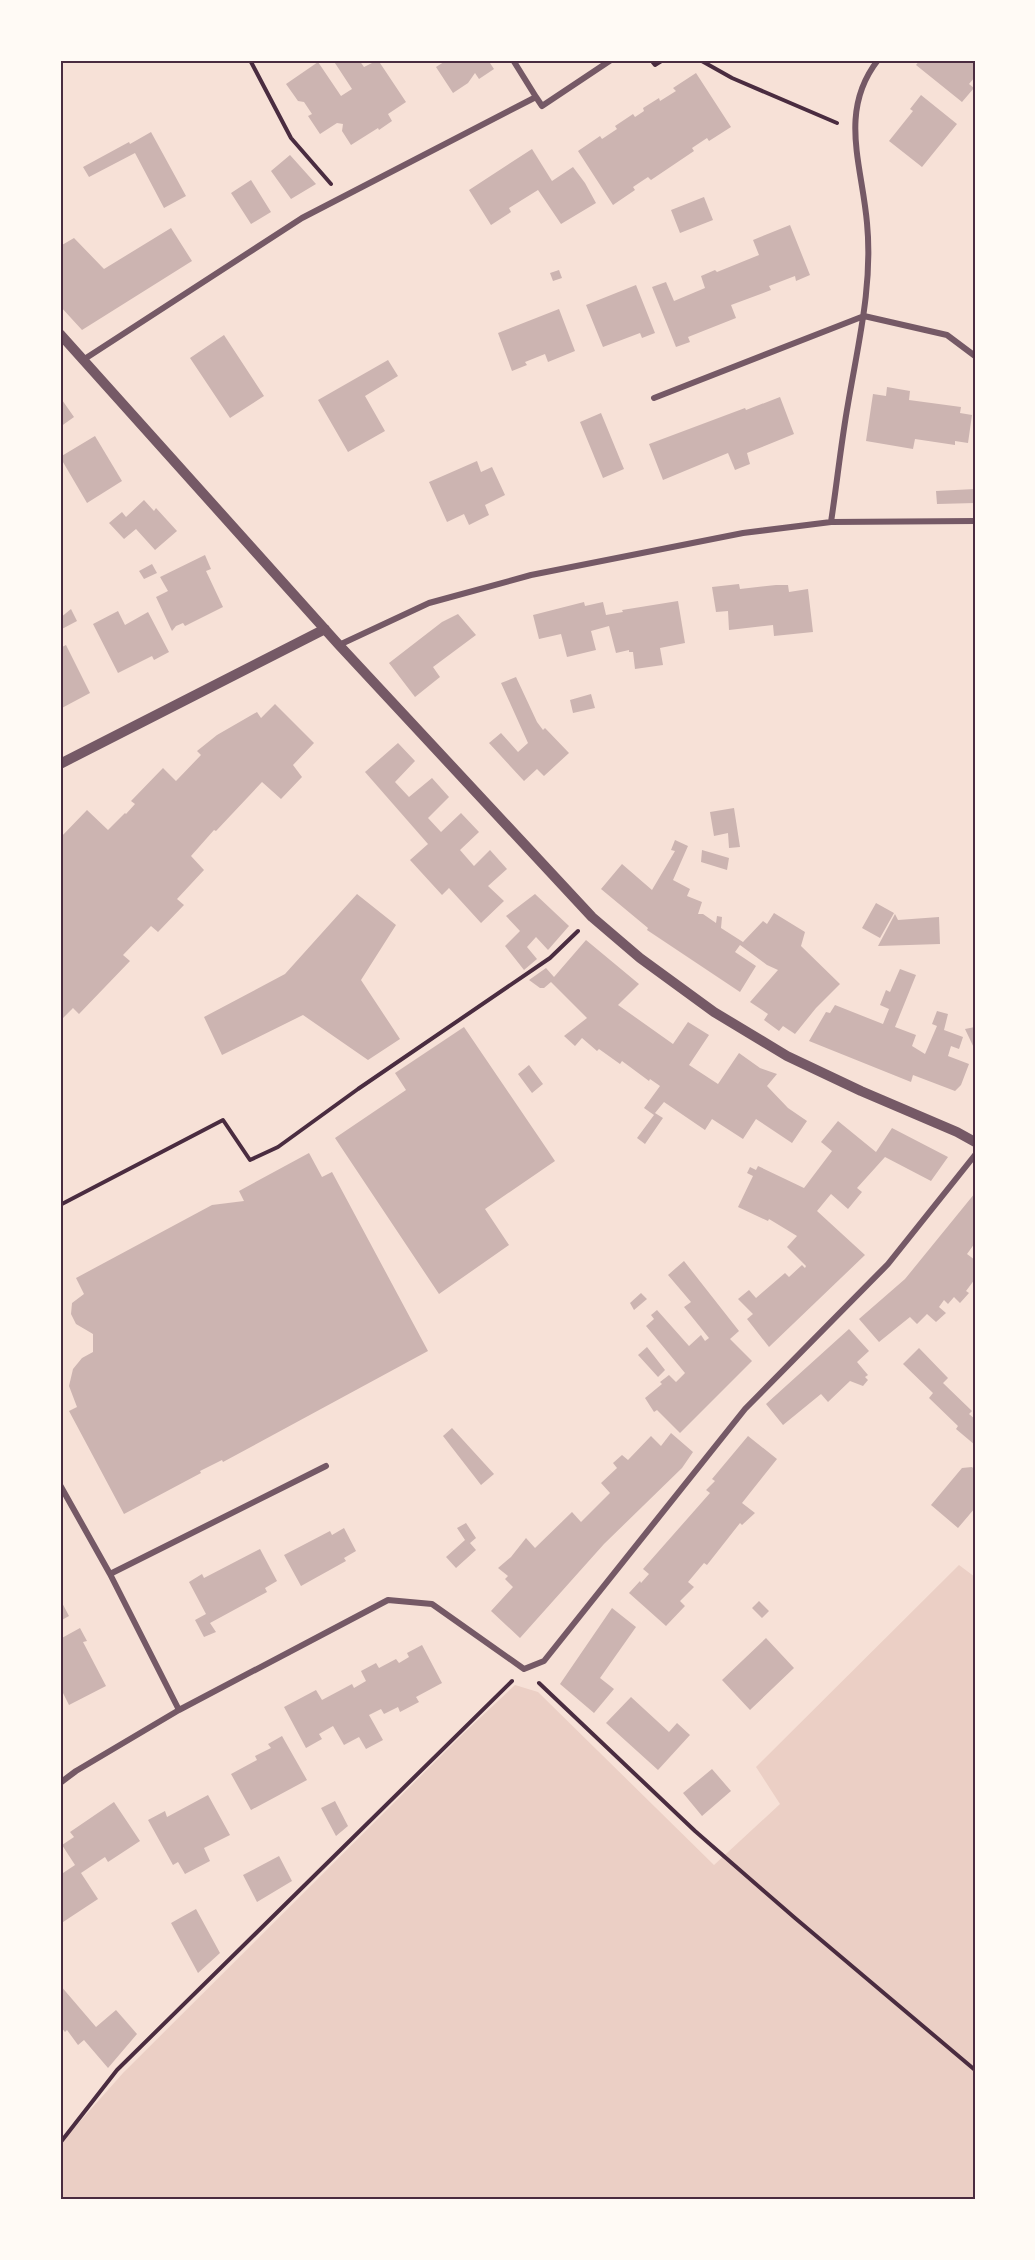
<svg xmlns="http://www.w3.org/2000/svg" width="1035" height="2260" viewBox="0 0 1035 2260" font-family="'Varela Round',sans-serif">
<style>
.green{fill:#ebcfc5}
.building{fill:#ccb4b1}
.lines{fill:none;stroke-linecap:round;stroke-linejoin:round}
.path{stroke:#4a2c40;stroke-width:4}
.minor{stroke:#755966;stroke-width:6}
.tertiary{stroke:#755966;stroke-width:10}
.neatline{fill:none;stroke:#4a2c40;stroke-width:2}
</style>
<rect width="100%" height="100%" fill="#f7e1d7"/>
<path class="green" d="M959,1565l16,12v623h-915v-56l63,-71 341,-340 51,-48 23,7 176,173 66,-61 -24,-37z"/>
<path class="building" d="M333,60h26l5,7 14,-7 28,42 -18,12 4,7 -13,9 -1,-2 -27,17 -9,-14 1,-7 -6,-1 -17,11 -12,-18 4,-2 -8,-12 -6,-1 -12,-17 32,-22 23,34 11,-7z
M447,60h41l6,9 -15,10 -4,-6 -7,10 -15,10 -17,-26z
M920,60h55v17l-6,7 5,4 -12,14 -46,-37z
M696,73l35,54 -22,14 -2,-3 -15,10 2,3 -43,29 -3,-3 -15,10 2,3 -22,15 -35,-54 22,-15 2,3 15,-10 -2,-3 18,-12 2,3 9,-6 -1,-3 16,-10 1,3 16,-10 -3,-3z
M921,95l36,29 -35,43 -33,-26 24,-30 -3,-2z
M151,132l35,64 -22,12 -29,-55 -46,24 -6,-10 46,-25 1,2z
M532,149l20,32 21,-14 12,16 11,20 -35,21 -23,-34 -29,18 2,4 -20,13 -22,-35z
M290,155l26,29 -25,15 -20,-28z
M251,180l20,32 -20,12 -20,-31z
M704,197l9,23 -33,13 -9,-23z
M790,225l20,50 -14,6 -1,-5 -26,10 2,4 -40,15 5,13 -48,19 2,5 -14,5 -24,-60 14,-5 8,19 31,-13 -4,-12 14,-6 2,2 42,-17 -6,-15z
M171,228l21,33 -110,69 -22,-24v-63l2,2 12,-7 30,31z
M559,270l3,8 -9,3 -3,-8z
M636,285l19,48 -13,5 -2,-5 -37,14 -17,-42z
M559,309l16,42 -27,11 -3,-8 -20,8 2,3 -15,6 -14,-38z
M224,335l40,61 -34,22 -40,-60z
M388,360l10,16 -33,20 20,35 -37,21 -30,-52z
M887,387l23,4 -1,9 52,7 -1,6 12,2 -4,28 -13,-2v4l-40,-6 -2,10 -47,-8 7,-47 13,2z
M60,397l14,20 -14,10z
M780,397l14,37 -47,19 3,11 -15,6 -7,-17 -65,27 -14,-36 96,-36 1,2z
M601,413l23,56 -21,9 -23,-56z
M95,436l27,45 -35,22 -27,-46z
M477,461l4,11 11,-5 13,28 -20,10 4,10 -20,10 -5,-11 -17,8 -18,-40z
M975,489v14l-38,1 -1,-13z
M144,500l10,11 2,-3 21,23 -22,19 -19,-21 -12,10 -15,-16 13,-11 4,5z
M205,555l6,14 -5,2 17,36 -38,19 -2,-3 -7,3 -4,5 -16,-34 12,-6 -8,-14z
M152,564l5,9 -13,6 -5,-8z
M739,584l1,5 36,-4h12l1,7 19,-3 5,43 -39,4 -1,-11 -44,5 -1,-19 -12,1 -4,-25z
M678,601l7,42 -25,5 3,17 -28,4 -2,-17h-4v-2l-13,3 -7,-27 -18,5 5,19 -29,7 -6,-23 -22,5 -6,-24 51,-13 1,4 18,-4 3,13 17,-3 -1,-2z
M71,609l6,12 -17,9v-12z
M118,611l7,14 23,-13 21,40 -15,8 -2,-4 -34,17 -25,-49z
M458,614l18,21 -43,32 7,10 -25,20 -26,-34 53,-41z
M66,645l24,48 -30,16v-61z
M516,677l21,45 6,8 2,-2 24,25 -25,23 -7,-7 -13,12 -35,-38 12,-10 17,19 10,-9 -27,-60z
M591,694l4,14 -22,5 -3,-13z
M275,704l39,39 -21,22 9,12 -21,22 -19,-17 -46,49 -2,-1 -23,26 13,14 -27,29 7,6 -26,27 -7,-6 -28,29 7,6 -51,53 -6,-6 -13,13v-183l27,-28 21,20 17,-17 1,1 9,-10 -4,-3 32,-33 13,13 25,-26 -4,-4 20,-16 40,-23 4,6z
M398,743l17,18 -20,21 14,15 23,-19 17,19 -21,21 13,14 20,-19 18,19 -19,18 14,16 16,-16 17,19 -19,17 16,15 -23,22 -32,-35 -7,7 -32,-35 18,-16 -63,-72z
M734,808l6,39 -11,1 -1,-15 -14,3 -4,-24z
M675,840l13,6 -15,34 17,9 -3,7 15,6 -4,12h5l13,9 1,-7 5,1 -1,11 22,14 20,-21 4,3 7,-11 31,19 -4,14 39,38 -24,24 -21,26 -12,-8 -4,5 -15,-11 4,-6 -18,-12 28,-32 -11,-5 -27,-20 -5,7 21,14 -16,26 -93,-62 1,-2 -47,-39 21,-25 30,26 23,-39 -4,-1z
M702,850l27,8 -2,12 -26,-8z
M357,894l39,31 -35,55 39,59 -32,21 -65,-45 -81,40 -18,-38 81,-43z
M535,894l34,32 -21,24 -12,-13 -9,10 10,12 -13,11 -19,-24 15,-15 -14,-15z
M876,903l18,10 -14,25 -18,-10z
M895,914l3,6 41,-3 1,27 -62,2z
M586,940l53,44 -21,21 55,39 15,-22 21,13 -20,30 29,19 21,-31 21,15 17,6 -10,12 21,22 19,13 -15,22 -36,-24 -13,20 -31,-20 -7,11 -41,-28 -9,11 8,5 -18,26 -8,-6 17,-23 -10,-7 16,-22 -10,-7 -1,2 -27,-20 -2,3 -21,-15 -2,2 -15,-13 -7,8 -11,-10 23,-18 -36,-36 -7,6h-4l-11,-8 17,-12 8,9z
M900,969l16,6 -21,52 21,8 -4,11 13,8 12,-28 -5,-2 5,-13 11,3 -4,16 19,7 -4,12 -8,-3 -3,10 21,8 -8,21 -6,6 -42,-16 -2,7 -102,-41 17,-29 4,1 5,-8 48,19 6,-15 -9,-4 6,-15 4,2z
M464,1027l91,134 -70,48 24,36 -70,49 -104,-156 71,-48 -11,-17z
M975,1027v23l-10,-21z
M529,1065l14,19 -11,9 -14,-19z
M838,1121l38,31 16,-24 56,29 -17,24 -46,-24 -28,31 5,4 -14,17 -17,-15 -14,17 48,44 -96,92 -22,-28 6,-5 -15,-15 11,-9 7,8 29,-25 4,4 13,-12 3,3 1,-2 -19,-19 10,-11 -28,-17 -1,2 -30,-14 15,-31 -6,-3 3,-6 6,3 2,-4 46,22 28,-37 -11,-9z
M309,1153l13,24 10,-5 96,179 -205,111 -1,-2 -22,11 1,2 -77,41 -55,-103 8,-4 -8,-21 4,-17 9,-11 11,-6v-18l-17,-10 -5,-10 1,-11 12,-9 -8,-16 136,-73 32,-4 -5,-10z
M975,1193v50l-8,11 8,6v19l-9,12 3,2 -9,10 -6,-6 -6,7 -4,-4 -5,7 7,6 -10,9 -9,-8 -10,10 -7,-7 -31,25 -20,-23 46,-40z
M684,1261l55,70 -9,8 22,22 -72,72 -23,-23 -3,2 -9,-14 17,-14 -2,-2 9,-7 7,7 9,-9 -39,-47 8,-7 -3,-4 6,-5 32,36 12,-11 4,6 4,-3 -25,-31 7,-5 -23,-27z
M641,1293l6,6 -13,11 -4,-7z
M849,1329l20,22 -12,11 11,13 -3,2 3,3 -5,6 -13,-5 -22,21 -7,-8 -38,31 -17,-21z
M647,1347l18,23 -7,7 -20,-22z
M919,1348l29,30 -5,5 29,28 -3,3 6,5v26l-19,-16 2,-3 -29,-28 4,-5 -30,-29z
M452,1428l42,46 -13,11 -38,-49z
M671,1433l22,19 -11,16 -78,76 -84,94 -29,-27 22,-24 -8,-8 3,-3 -10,-8 13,-11 15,-19 9,10 37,-36 9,10 29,-29 -9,-10 16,-15 -4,-5 9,-8 6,5 23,-24 10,10z
M748,1436l29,23 -35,44 13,10 -13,12 -2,-2 -33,42 -3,-2 -16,19 6,5 -14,14 5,5 -19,20 -37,-33 11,-12 1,2 8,-9 -6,-5 67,-76 -4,-3 9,-9 -3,-2z
M972,1467l3,3v38l-17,20 -27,-23 31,-37z
M466,1523l10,15 -6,5 6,7 -20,18 -10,-11 19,-17 -8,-12z
M344,1528l12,23 -12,7 2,3 -45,25 -17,-31 46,-24 2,4z
M260,1549l17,32 -12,7 2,4 -57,31 6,9 -12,5 -9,-17 11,-6 -17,-32 13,-8 2,4z
M60,1599l9,17 -9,5z
M759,1601l10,10 -7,7 -10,-10z
M612,1608l24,19 -36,51 14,11 -20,24 -34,-29z
M80,1628l7,13 -4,1 23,44 -37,19 -9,-18v-48z
M766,1638l28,30 -44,42 -28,-30z
M422,1645l20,38 -26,14 3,5 -19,10 -2,-5 -14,7 -3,-5 -12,6 14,25 -17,9 -7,-12 -15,8 -11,-19 -14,8 3,5 -16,9 -22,-41 32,-17 6,10 30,-16 2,4 12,-7 -5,-10 15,-8 3,5 17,-9 3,4 10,-6 -2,-4z
M631,1697l38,35 8,-9 13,12 -32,35 -52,-47z
M282,1736l25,44 -56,30 -20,-36 26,-14 -2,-4 16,-8 -3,-4z
M712,1769l19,22 -29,25 -19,-23z
M208,1795l22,40 -26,13 6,13 -25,13 -7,-12 -5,3 -25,-45 17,-9 2,6z
M335,1801l13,25 -12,10 -15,-28z
M114,1802l26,39 -32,21 -3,-5 -24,16 17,26 -38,25v-49l15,-10 -13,-20 12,-8 -4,-5z
M279,1856l13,25 -35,21 -14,-27z
M196,1909l24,44 -22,20 -27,-50z
M60,1985l36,42 20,-17 21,24 -29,34 -24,-28 -6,5 -11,-15 -2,2 -5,-6z"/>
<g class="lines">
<path class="path" d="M250,60l41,78 40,46
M651,60l4,5 8,-5
M700,60l32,18 105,45
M60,1205l163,-85 27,40 28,-13 80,-58 192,-131 28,-27
M539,1683l156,148 100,87 180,152
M60,2143l57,-73 395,-389"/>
<path class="minor" d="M536,97l6,9 69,-46
M864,316l83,19 28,21
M83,360l219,-142 234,-121 -23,-37
M654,398l210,-82
M831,522c6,-39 10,-79 17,-118 10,-60 25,-119 19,-181 -5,-58 -29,-112 11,-163
M339,645l90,-42 102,-28 212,-42 88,-11 144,-1
M60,1485l50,89 69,136
M110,1574l216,-108
M60,1783l16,-12 103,-61 209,-110 44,4 92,65 20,-8 201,-252 143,-145 87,-109"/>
<path class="tertiary" d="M60,334l279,311 253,272 48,41 74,54 73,44 74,35 96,41 18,10
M60,764l265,-135"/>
</g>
<rect width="1035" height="2260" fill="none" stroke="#fffaf5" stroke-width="123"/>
<rect x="62" y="62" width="912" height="2136" class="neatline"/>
</svg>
